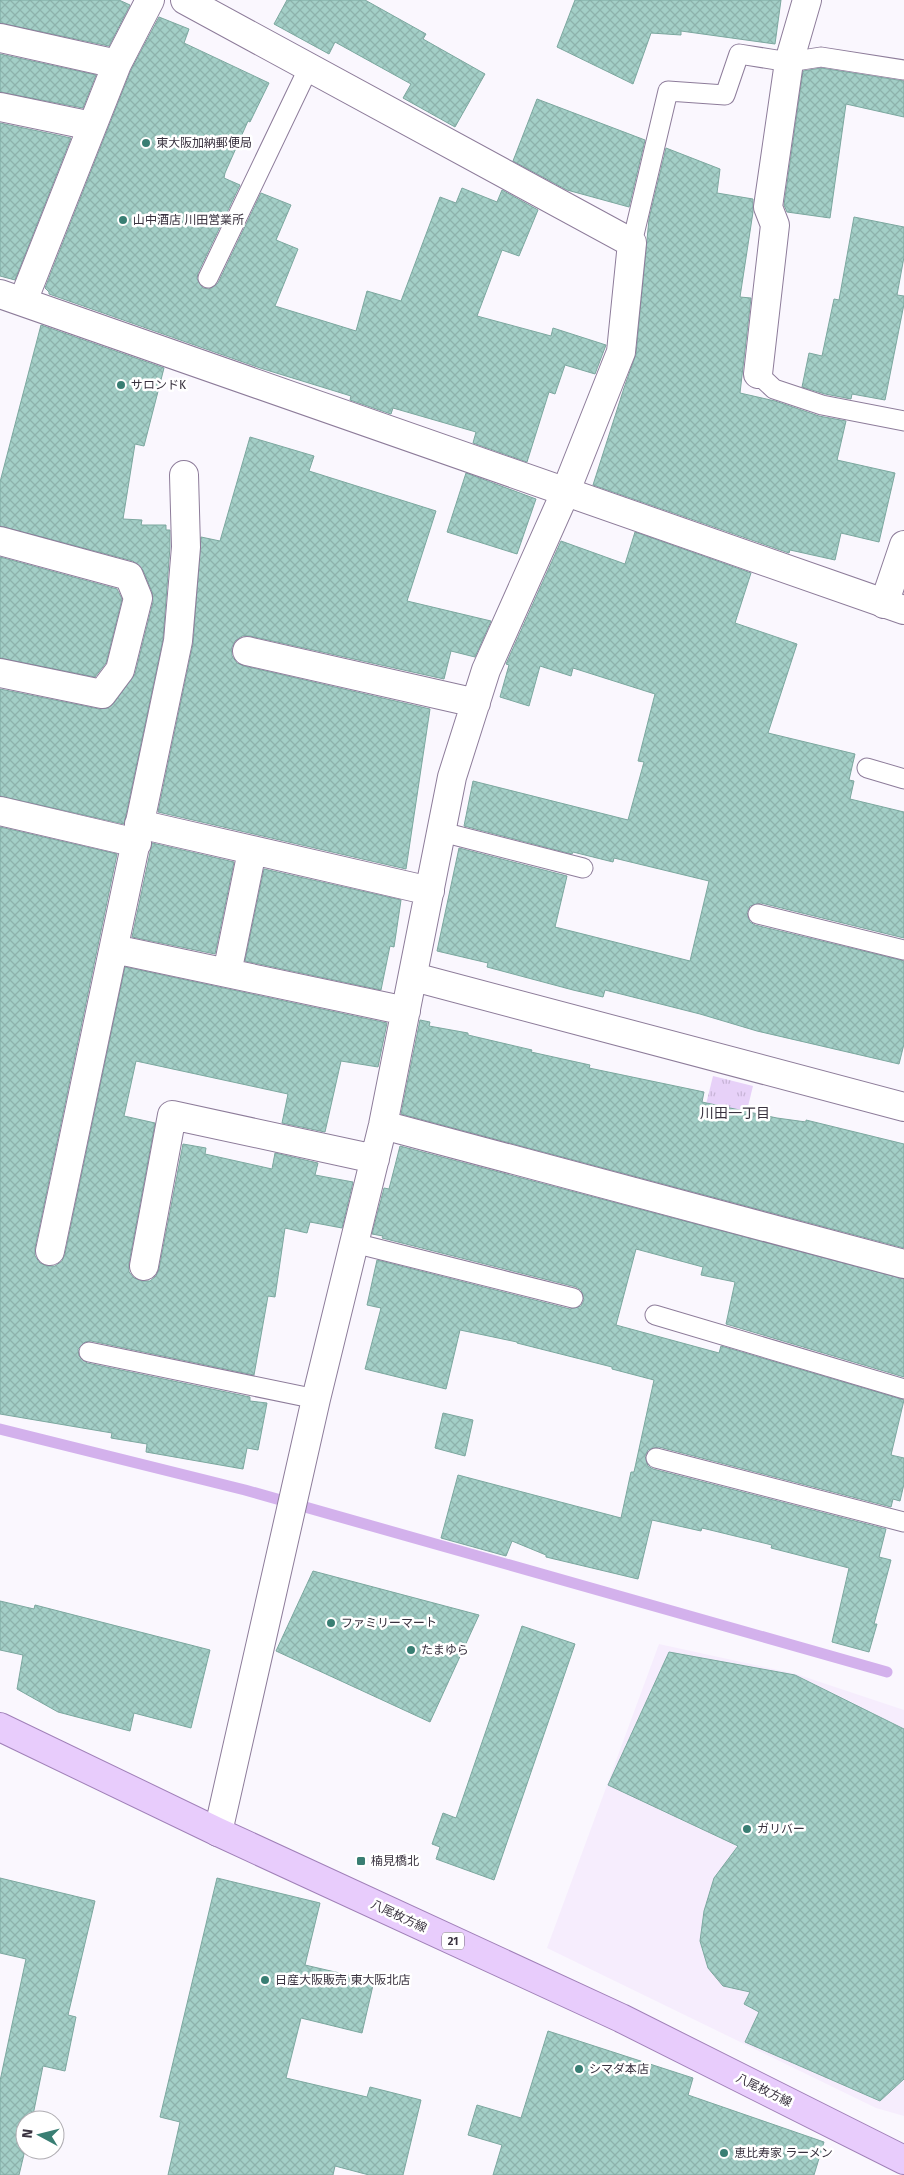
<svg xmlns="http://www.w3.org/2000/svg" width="904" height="2175" viewBox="0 0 904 2175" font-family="'Fira Sans','Noto Sans JP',sans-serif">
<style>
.built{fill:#f6edfd}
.park{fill:url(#park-tufts)}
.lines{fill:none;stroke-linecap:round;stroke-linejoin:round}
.stream{stroke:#d3b1ec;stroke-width:11}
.building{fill:url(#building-cross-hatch);stroke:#7ca79f}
.service-casing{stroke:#8d7c9a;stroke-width:21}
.minor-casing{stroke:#8d7c9a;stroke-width:30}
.tertiary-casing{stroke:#8d7c9a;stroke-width:30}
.primary-casing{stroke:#a080b8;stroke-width:30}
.service{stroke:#fff;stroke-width:19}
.minor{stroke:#fff;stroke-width:28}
.tertiary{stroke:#fff;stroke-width:28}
.primary{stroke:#e8ccfc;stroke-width:28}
.poi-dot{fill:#397e73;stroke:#fff;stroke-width:2}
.labels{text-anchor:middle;stroke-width:5;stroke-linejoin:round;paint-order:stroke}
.shield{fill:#fff;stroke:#746f78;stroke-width:1}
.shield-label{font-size:11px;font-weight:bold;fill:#38313e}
.poi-label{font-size:12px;fill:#38313e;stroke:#fff;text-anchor:start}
.street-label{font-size:12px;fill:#38313e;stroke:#fff}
.neighbourhood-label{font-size:14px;fill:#38313e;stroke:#fff}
</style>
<defs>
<pattern id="park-tufts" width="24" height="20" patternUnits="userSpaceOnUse" patternTransform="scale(1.25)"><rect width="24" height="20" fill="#e7d1f8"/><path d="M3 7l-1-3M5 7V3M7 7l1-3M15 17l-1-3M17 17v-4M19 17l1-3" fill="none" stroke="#c7b4d6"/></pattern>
<pattern id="building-cross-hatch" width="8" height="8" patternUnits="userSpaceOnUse" patternTransform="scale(1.25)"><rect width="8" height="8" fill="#a3cfc7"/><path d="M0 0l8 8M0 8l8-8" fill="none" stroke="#8db2ac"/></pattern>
</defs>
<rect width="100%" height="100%" fill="#faf7fe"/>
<path class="built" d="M659,1644l137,30 108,36v406l-28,-8 -329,-160z"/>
<path class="park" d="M713,1076l40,10 -17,69 -40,-10z"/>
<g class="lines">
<path class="stream" d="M0,1429l245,61 642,182"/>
</g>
<path class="building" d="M0,0h119l11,5 -21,41 -109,-23z
M287,0h78l61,34 -3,5 62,35 -30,53 -52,-29 8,-14 -76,-42 -6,12 -55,-30z
M575,0h206l-6,44 -94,-13v4l-30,-2 -18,51 -76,-37z
M159,17l30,12 -5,14 85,40 -19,39 -2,-1 -23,52 -1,5 16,7 -42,88 -1,6 6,9 6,1 9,-6 43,-90 30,12 -15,35 22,9 -23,57 81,25 11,-40 34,10 39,-104 16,6 6,-15 35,14 5,-12 36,20 -19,46 -17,-6 -25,66 74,20 2,-8 53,17 -11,29 -30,-9 -10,29 -6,-2 -22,70 -54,-19 3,-11 -83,-24 -2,6 -41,-14 1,-4 -91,-28 -211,-74v-2l-4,-4 86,-218z
M0,54l96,21 -13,33 -83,-16z
M821,68l83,13v36l-58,-13 -16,114 -43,-6 -3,-7 19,-134z
M537,99l108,41 -16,67 -62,-17 -54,-29z
M0,123l71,15 -56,142 -15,-4z
M666,148l54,21 -3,24 36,6v13l-13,85 11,1 -11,95 35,8 44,15 27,5 -9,39 58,13 -16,69 -38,-9 -6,27 -45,-10 -1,3 -196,-68 31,-97 12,-34 13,-135z
M854,217l50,10v30l-7,38 7,1v8l-19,96 -33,-6 -1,5 -26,-5 -23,-7 7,-34 13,3 12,-57 5,1z
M41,325l123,43 -20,78 -9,-2 -12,75 19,1 -1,5h25v5h4v17l-7,92 -39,185 -124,-28v-107l99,20 9,-1 6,-5 21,-29 18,-72 -1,-10 -9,-22 -10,-9 -133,-35v-44z
M250,437l64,19 -5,15 127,40 -29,90 84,20 -16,36 -24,-6 -7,28 -194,-43h-8l-7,5 -3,6v9l5,7 7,3 186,43 -24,160 -248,-57 35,-168 8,-107 19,4z
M466,473l70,26 -19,55 -70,-22z
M635,532l116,41 -16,50 62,21 -29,89 87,21 -6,26 5,1 -4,18 54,13v126l-143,-35 -11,3 -3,6 3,10 5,3 149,36v83l-5,20 -142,-33 -57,-17 -95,-24 -2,7 -30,-7 -86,-23 1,-4 -51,-12 22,-103 108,28 -12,51 135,34 19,-80 -95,-23 -1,4 -40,-10 -1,2 -108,-28 9,-45 155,39 16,-58 -6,-1 17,-67 -82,-26 -2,8 -31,-10 -11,40 -29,-9 9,-32 -3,-1 55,-123 64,23z
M0,557l117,32 5,10 -16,64 -11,14 -95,-19z
M0,827l117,27 -82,394v8l5,7 7,3h8l7,-5 3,-7 60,-287 262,56 -9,44 -37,-6 -16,71 -43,-9 6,-29 -152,-33 -12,55 31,7 -26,140v9l5,6 8,3h8l6,-5 3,-7 24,-125 23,4 -1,6 67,15 3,-16 43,10 -3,12 38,7 -11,46 -32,-6 -3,11 -22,-5 -10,69 -7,-1 -14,79 -163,-34 -6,1 -7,7 1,7 8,7 163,34v4l17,2 -9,47 -11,-2 -4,21 -97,-17 1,-8 -36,-6 1,-5 -112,-19z
M152,843l82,19 -19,92 -83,-17z
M264,869l137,31 -7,47 -4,-1 -9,44 -136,-29z
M420,1020l10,2 -1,4 39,7v2l64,15 -1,2 59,13 -1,3 115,24 -2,10 75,16 29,4v-2l98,24v104l-503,-134z
M400,1146l504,133v98l-178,-53 9,-42 -34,-7 2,-8 -67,-18 -20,76 103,28 2,-7 183,54 -13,55 13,3v26l-4,17 -7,-2 -2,8 -232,-60 -11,3 -3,6 3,10 5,3 233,60 -7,28 12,3 -17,64h3l-8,28 -37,-10 17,-74 -78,-20 1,-3 -70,-17 -1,3 -49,-11 -14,59 -92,-22v-2l-34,-14 -6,15 -65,-18 17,-63 163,43 10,-46h3l20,-92 -42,-11v-2l-95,-24v-1l-57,-12 -14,59 -81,-20 16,-61 -14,-3 10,-45 193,49 11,-3 3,-6 -3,-10 -5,-3 -194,-49 1,-2 -11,-2 12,-46 5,1z
M443,1413l30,7 -8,36 -30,-8z
M313,1571l166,44 -49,107 -154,-71z
M0,1601l34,8 1,-4 175,45 -19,78 -57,-15 -4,18 -72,-19 -41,-23 6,-34 -23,-5z
M522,1626l53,18 -81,236 -58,-21 4,-12 -8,-3 11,-31 13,5z
M669,1652l126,23 109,54v350l-24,22 -135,-59 14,-30 -15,-8 6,-12 -27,-6 -15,-18 -8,-27 4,-30 10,-33 24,-32 -130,-61z
M0,1878l95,23 -27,114 8,2 -11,54 -22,-5 -11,54h-7v30l-6,25h-19v-94l26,-122 -26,-6z
M217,1878l103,25 -15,62 69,16 -12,52 -61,-15 -15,60 81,19 3,-10 51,13 -18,75h-34l-34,-9 -2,9h-165l12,-53 -20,-5z
M548,2031l145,47 -5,17 136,47 -10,33h-321l9,-30 -34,-10 9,-30 44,13z"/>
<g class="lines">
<defs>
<path id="service" d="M632,243l36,-152 57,4 14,-41 50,8 32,-5 83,13
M208,278l101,-211
M758,374l16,15 48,16 82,16
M867,768l37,11
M442,832l141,36
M758,914l146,36
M354,1243l219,55
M655,1315l249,74
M89,1352l227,47
M656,1458l248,64"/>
<path id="minor" d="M185,0l447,243 -11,109 -56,141 -79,177 -34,107 -69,348 -67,274 -98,433
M0,38l117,26
M0,107l92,19
M23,301l94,-237 33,-64
M758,374l17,-149 -7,-18 21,-145 18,-62
M0,541l129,35 9,22 -18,72 -18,24 -102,-21
M884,604l20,-59
M247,651l229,52
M0,811l137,32
M139,824l291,67
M114,949l292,62
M227,973l25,-122
M414,977l490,130
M383,1125l521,139
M50,1251l128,-610 8,-94 -2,-72
M144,1266l28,-151 203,44"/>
<path id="tertiary" d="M0,294l904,316"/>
<path id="primary" d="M0,1727l218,105 403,186 283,142"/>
</defs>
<use href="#service" class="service-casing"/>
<use href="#minor" class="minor-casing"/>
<use href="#tertiary" class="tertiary-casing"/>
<use href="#primary" class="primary-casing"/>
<use href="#service" class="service"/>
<use href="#minor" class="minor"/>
<use href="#tertiary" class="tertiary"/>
<use href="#primary" class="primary"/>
</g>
<g class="poi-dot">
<circle cx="146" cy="143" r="5"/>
<circle cx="123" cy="220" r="5"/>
<circle cx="121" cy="385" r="5"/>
<circle cx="331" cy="1623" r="5"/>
<circle cx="411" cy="1650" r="5"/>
<circle cx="747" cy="1829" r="5"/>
<rect x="356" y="1856" width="10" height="10" rx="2.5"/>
<circle cx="265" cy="1980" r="5"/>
<circle cx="579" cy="2069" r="5"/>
<circle cx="724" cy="2153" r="5"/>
</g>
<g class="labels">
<rect class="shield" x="442" y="1932.5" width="22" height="17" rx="4"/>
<g class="shield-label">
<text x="453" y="1945">21</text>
</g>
<g class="poi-label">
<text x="156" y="147">東大阪加納郵便局</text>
<text x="133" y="224">山中酒店 川田営業所</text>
<text x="131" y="389">サロンドK</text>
<text x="341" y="1627">ファミリーマート</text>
<text x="421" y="1654">たまゆら</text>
<text x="757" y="1833">ガリバー</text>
<text x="371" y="1865">楠見橋北</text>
<text x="275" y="1984">日産大阪販売 東大阪北店</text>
<text x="589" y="2073">シマダ本店</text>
<text x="734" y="2157">恵比寿家 ラーメン</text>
</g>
<g class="street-label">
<text transform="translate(399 1916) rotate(25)" y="4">八尾枚方線</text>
<text transform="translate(764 2090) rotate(26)" y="4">八尾枚方線</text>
</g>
<g class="neighbourhood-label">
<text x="735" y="1118">川田一丁目</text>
</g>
</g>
<g transform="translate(40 2135) rotate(277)"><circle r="24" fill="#ffffff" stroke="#afadb2"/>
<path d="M0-4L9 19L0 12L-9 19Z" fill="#397e73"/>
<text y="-8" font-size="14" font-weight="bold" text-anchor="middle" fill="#38313e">N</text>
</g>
</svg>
